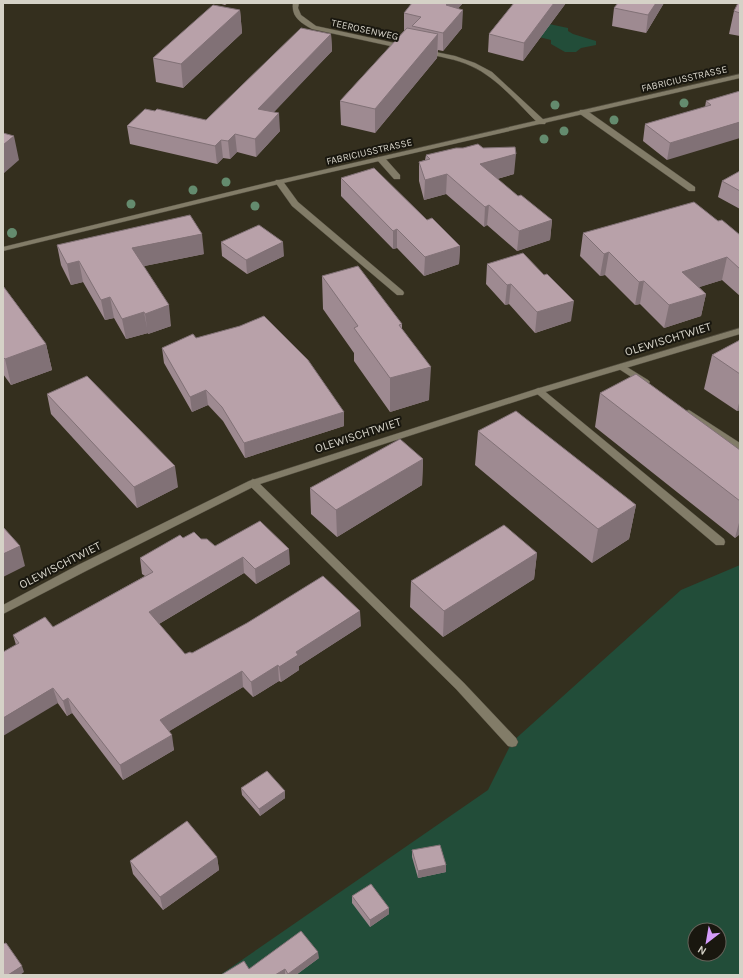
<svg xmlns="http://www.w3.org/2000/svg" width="743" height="978" viewBox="0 0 743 978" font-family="Karla,sans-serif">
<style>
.green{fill:#224d39;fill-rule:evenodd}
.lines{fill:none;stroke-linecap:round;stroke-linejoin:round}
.lane-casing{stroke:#504b3d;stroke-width:1}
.street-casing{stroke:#504b3d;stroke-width:1}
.secondary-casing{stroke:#504b3d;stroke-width:1}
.lane{fill:#827c68;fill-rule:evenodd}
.street{fill:#827c68;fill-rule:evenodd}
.secondary{fill:#827c68;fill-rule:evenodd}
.tree{fill:#648b6e}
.wall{fill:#9e8a91}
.shaded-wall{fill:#817176}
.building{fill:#b8a1a9;stroke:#817176}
.labels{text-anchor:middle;stroke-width:4;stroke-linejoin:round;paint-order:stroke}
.far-street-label{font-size:10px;fill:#d5d2c7;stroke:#19170f}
.street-label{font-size:12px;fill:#d5d2c7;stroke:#19170f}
</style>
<rect width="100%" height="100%" fill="#342f1e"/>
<path class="green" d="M530,20l38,8v3l5,3 23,7v4l-15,3 -5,4h-11l-14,-8v-4l-16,-4z
M740,565v410h-520l268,-185 24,-48 169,-152zM695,930h24v24h-24z"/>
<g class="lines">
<defs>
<path id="lane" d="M580,110h6l109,77v4h-6l-109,-77z
M378,157h6l16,18v4h-6l-16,-18z
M276,180h6l16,22 105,89 1,2 -1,2h-6l-105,-89 -17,-24z
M622,364l26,16 2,2 -2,2h-6l-23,-15 -2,-2 2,-2z
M539,388l3,1 182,150 1,3 -1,3h-8l-180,-152 -2,-2 2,-2z
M689,410l51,33v8l-54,-36 -2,-2 2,-2z
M253,479l4,2 207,202 52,55 2,4 -2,4 -4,1 -4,-1 -52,-57 -207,-204 -1,-2z"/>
<path id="street" d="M293,3h6l-1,5 3,7 15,11 88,19 3,2 -3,2 -92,-20c-11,-6 -21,-12 -19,-26z
M426,50l29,6 20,7 17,9 54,50 -1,2h-6c-21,-20 -41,-46 -68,-58 -15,-7 -31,-9 -47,-13l-1,-1z
M740,328v6l-198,59 -285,92 -171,86 -83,43v-9l75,-40 171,-84 287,-92z"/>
<path id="secondary" d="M740,74v4l-461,106 -276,67v-4l276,-67z"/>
</defs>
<use href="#lane" class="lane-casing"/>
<use href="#street" class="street-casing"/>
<use href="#secondary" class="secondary-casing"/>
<use href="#lane" class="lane"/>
<use href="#street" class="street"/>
<use href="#secondary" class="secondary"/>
</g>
<g class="tree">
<circle cx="684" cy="103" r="4.5"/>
<circle cx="555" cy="105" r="4.5"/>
<circle cx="614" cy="120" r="4.5"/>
<circle cx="564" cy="131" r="4.5"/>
<circle cx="544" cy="139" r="4.5"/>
<circle cx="226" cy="182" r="4.5"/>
<circle cx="193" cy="190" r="4.5"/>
<circle cx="131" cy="204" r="4.5"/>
<circle cx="255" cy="206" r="4.5"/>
<circle cx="12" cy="233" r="5"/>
</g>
<path class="wall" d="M218,3h10l-3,2z
M412,3h51l-5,5 4,20 -19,23 -5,-1 -1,8 -62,75 -34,-8 -1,-24 64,-70v-18z
M514,3h52l-43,58 -35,-9 1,-18z
M618,3h46l-18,30 -34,-7 2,-18z
M740,3v33l-11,-2 5,-23z
M240,10l2,23 -59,55 -27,-6 -3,-24z
M331,34l1,17 -59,61 7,19 -24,26 -19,-5 -7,7 -7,-1 -6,6 -87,-20 -3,-18 79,-6z
M740,91l-73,69 -24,-19 2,-17 60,-17 1,-6z
M426,155l88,19 -17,5 21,17 34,24 -2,20 -33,11 -30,-26 -3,2 -38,-33 -22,6 -5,-19v-19l6,-2z
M740,171v38l-22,-12 4,-16z
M341,178l86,42 33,26 -1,18 -35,12 -27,-28 -4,1 -52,-53z
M718,221l22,14v61l-18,-16 -23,7 7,7 -5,22 -37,12 -24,-24 -5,1 -30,-30 -5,1 -20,-20 3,-23z
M221,242l63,14 -37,18 -25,-18z
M57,245l147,9 -60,12 27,60 -23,8v-1l-22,6 -12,-21 -9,2 -22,-38 -12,3 -10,-20z
M487,264l84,57 -36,12 -26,-29 -4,1 -19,-21z
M322,276l80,48v5l27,71 -39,12 -36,-51v-8l-31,-44z
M3,286l43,58 6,26 -41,15 -8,-11z
M196,338l148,74v14l-99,32 -22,-37 -15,-16 -16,7 -28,-49 -2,-15z
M740,340v70l-3,1 -33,-22 8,-34z
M600,393l140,57v84l-5,4 -140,-111z
M47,394l131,93 -41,21 -86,-94z
M478,431l158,74 -7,34 -37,24 -117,-98z
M423,459l-1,26 -85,52 -26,-23 -1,-26z
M183,538l18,1 14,7 75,18 -34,20 -12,-11 -85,51 26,30 176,-28 -62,40v4l-18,12 -2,-1 -26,16 -10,-10 -74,44 5,19 -51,30 -51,-67 -5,3 -51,-71 -3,-10 40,-8 92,-51 -3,-2 -2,-16z
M537,553l-3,26 -91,58 -33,-30 1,-26z
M241,788l44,3v7l-25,18 -18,-21z
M412,850l34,15v7l-28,6 -6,-21z
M217,857l2,13 -56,40 -30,-36 -3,-13z
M352,896l37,12v6l-19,13 -18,-24z
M319,958l-23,17h-75l28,-6z"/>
<path class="shaded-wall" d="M448,3h15l-18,21 1,-19z
M554,3h12l-43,58 1,-18z
M656,3h8l-18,30 2,-18z
M240,10l2,23 -59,55 -2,-24z
M463,10l-1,18 -19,23v-18z
M331,34l1,17 -72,76 -2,-18z
M438,34l-1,24 -62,75v-24z
M279,113l1,18 -24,26 -1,-18z
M740,122v16l-73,22 3,-17z
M235,134l2,18 -7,7 -2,-18z
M14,136l5,24 -16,14v-29z
M221,140l2,18 -6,6 -2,-18z
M516,154l-2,20 -35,10 1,-20z
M447,174l-1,20 -22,6 1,-20z
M489,205l-2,20 -3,2 1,-20z
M552,220l-2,20 -33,11 2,-20z
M397,229v19l-4,1v-18z
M202,234l2,20 -69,14 -3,-20z
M283,242l1,14 -37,18 -1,-14z
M460,246l-1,18 -35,12 1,-19z
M609,252l-4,23 -5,1 4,-22z
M727,257l-5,23 -44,14 4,-22z
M79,261l4,21 -12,3 -4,-21z
M644,281l-4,23 -5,1 4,-23z
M511,284l-2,20 -4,1 2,-20z
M706,294l-5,22 -37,12 5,-23z
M110,297l4,21 -9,2 -4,-20z
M574,301l-3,20 -36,12 2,-21z
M169,305l2,21 -23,8 -3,-20z
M144,312l4,21 -22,6 -4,-20z
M46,344l6,26 -41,15 -6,-26z
M431,367l-2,33 -39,12v-34z
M206,390l2,15 -16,7 -2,-15z
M740,399v11l-3,1z
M344,412v14l-99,32 -1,-15z
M423,459l-1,26 -85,52 -1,-27z
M175,466l3,21 -41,21 -3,-21z
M636,505l-7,34 -37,24 6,-34z
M740,519v15l-5,4z
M20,546l5,20 -22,11v-23z
M289,549l1,15 -34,20 -1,-15z
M537,553l-3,26 -91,58 1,-26z
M243,557l1,16 -92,55 -3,-16z
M360,611l1,15 -62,40v4l-18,12 -2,-15 17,-15z
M278,665l1,16 -26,16 -2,-15z
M242,671l1,16 -80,48 -3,-15z
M53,688l5,15 -55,33v-18z
M68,698l4,15 -5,3 -4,-15z
M172,735l2,15 -51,30 -3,-15z
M285,791v7l-25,18 -1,-7z
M217,857l2,13 -56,40 -3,-13z
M446,865v7l-28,6v-7z
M389,908v6l-19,13v-7z
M318,952l1,6 -23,17h-8v-1z
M22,966l2,6 -4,3h-12z
M285,969v6h-10z"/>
<path class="building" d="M412,3h36l-2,2 17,5 -20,23 -31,-7 9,-9 -17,-4z
M514,3h40l-30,40 -35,-9z
M618,3h38l-8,12 -34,-7z
M738,3h2v10l-6,-2z
M213,5l27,5 -59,54 -28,-6z
M301,28l30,6 -73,75 21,4 -24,26 -20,-5 -7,7 -7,-1 -6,6 -88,-20 18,-17 10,2 2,-2 49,11z
M407,28l31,6 -63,75 -35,-8z
M740,91v31l-70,21 -25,-19 66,-19 -5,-4z
M3,133l11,3 -11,9z
M478,144l5,4 32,-1 1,7 -36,10 38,32 3,-1 31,25 -33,11 -30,-26 -4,2 -38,-33 -22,6 -6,-18 11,-3 -4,-4 30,-7h7z
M374,168l53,52 5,-2 28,28 -35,11 -28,-28 -4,2 -52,-53z
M740,171v20l-18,-10z
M694,202l24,19 4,-1 18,15v34l-13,-12 -45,15 24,22 -37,11 -25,-24 -5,1 -30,-30 -5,2 -21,-21z
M190,215l12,19 -70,14 37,57 -24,9 -1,-2 -22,7 -12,-22 -9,3 -22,-39 -12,3 -10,-19z
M259,225l24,17 -37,18 -25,-18z
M523,253l21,22 3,-1 27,27 -37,11 -26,-28 -4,1 -20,-21z
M358,266l44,58 -3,1 32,42 -41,11 -36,-50 4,-2 -36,-50z
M3,286l43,58 -41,15 -2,-2z
M264,316l44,44 36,52 -100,31 -22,-36 -16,-17 -16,7 -28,-49 31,-14 3,4 44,-12z
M740,340v34l-28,-19z
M636,374l104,76v51l-140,-108z
M87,376l88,90 -41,21 -87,-93z
M516,411l120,94 -38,24 -120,-98z
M400,439l23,20 -87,51 -26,-22z
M260,521l29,28 -34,20 -12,-12 -94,55 36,42 5,-2 2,1 55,-30 76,-47 37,35 -64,41 2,3 -19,12 -1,-2 -27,17 -9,-11 -82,49 12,15 -52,30 -52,-67 -5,3 -10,-13 -50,30v-66l16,-9 -6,-8 32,-18 8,10 100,-55 -13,-14 40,-23 3,3 11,-6 7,7h6l8,7z
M504,525l33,28 -93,58 -33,-30z
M3,527l17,19 -17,8z
M267,771l18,20 -26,18 -18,-21z
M187,821l30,36 -57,40 -30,-36z
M440,845l6,20 -28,6 -6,-21z
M371,884l18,24 -19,12 -18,-24z
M301,931l17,21 -30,22 -3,-5 -10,6h-54l23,-14 5,8z
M6,943l16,23 -14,9h-5v-31z"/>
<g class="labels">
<g class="far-street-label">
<text transform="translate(365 29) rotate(12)" y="4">TEEROSENWEG</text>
<text transform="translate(684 78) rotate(-13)" y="4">FABRICIUSSTRASSE</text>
<text transform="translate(369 151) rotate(-13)" y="4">FABRICIUSSTRASSE</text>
</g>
<g class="street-label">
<text transform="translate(668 339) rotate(-17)" y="4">OLEWISCHTWIET</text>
<text transform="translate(358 435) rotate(-18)" y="4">OLEWISCHTWIET</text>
<text transform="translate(60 565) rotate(-27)" y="4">OLEWISCHTWIET</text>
</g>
</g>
<rect width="743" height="978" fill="none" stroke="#d5d2c7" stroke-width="8"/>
<g transform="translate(707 942) rotate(211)"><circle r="19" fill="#19170f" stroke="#646259"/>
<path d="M0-3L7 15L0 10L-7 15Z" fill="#d49cfb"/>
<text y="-6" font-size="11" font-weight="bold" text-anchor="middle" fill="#d5d2c7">N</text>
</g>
</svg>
